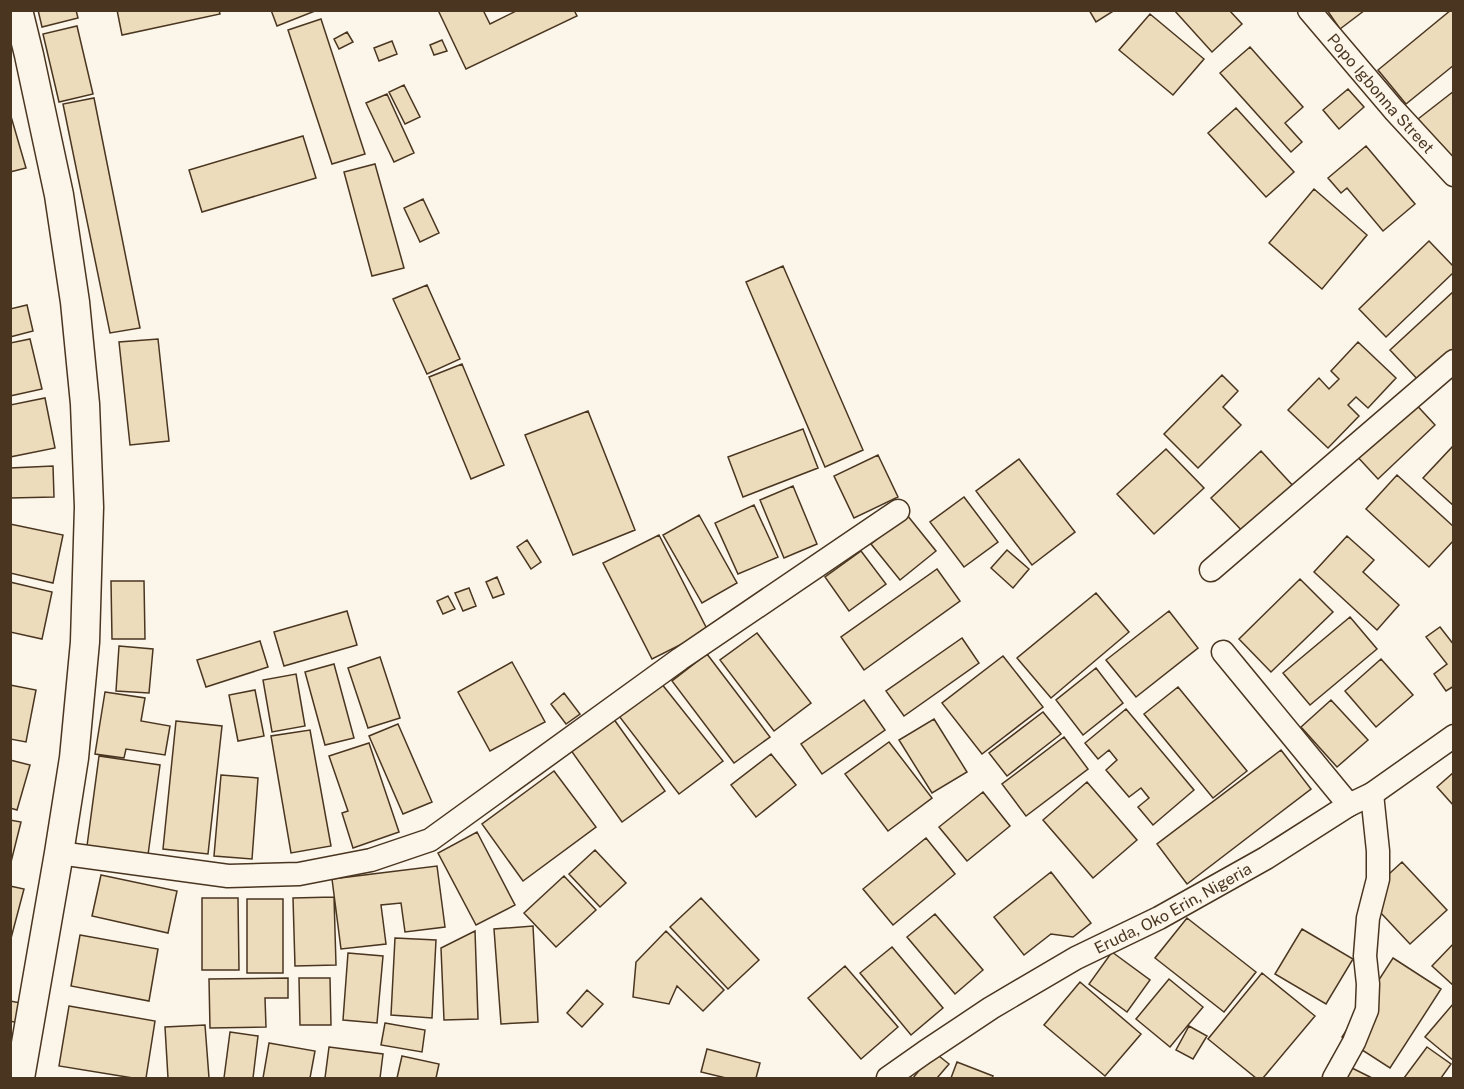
<svg xmlns="http://www.w3.org/2000/svg" width="1464" height="1089" viewBox="0 0 1464 1089" font-family="'Public Sans',sans-serif">
<style>
.building{fill:#ecdcbc;stroke:#4a3520;stroke-width:1.5}
.lines{fill:none;stroke-linecap:round;stroke-linejoin:round}
.minor-casing{stroke:#4a3520;stroke-width:25}
.tertiary-casing{stroke:#4a3520;stroke-width:31}
.minor{stroke:#fbf6e9;stroke-width:22}
.tertiary{stroke:#fbf6e9;stroke-width:28}
.labels{text-anchor:middle;stroke-width:4.5;stroke-linejoin:round;paint-order:stroke}
.street-label{font-size:16px;fill:#4a3520;stroke:#fbf6e9}
</style>
<rect width="100%" height="100%" fill="#fbf6e9"/>
<path class="building" d="M38,10h38l2,8 -36,9z
M117,10h102l1,4 -98,21z
M271,10h44v1l-38,15z
M438,10h45l7,14 28,-14h56l3,6 -111,53z
M1089,10h26l-19,12z
M1174,10h55l13,14 -30,28z
M1327,10h38l-25,19z
M1451,10h3v55l-48,39 -28,-34z
M1150,14l54,45 -31,36 -54,-45z
M321,19l44,135 -33,10 -44,-134z
M77,26l16,68 -34,8 -16,-68z
M347,32l6,10 -14,7 -5,-10z
M442,40l5,11 -13,4 -4,-10z
M392,41l5,13 -18,7 -5,-13z
M1250,47l53,60 -18,16 17,19 -11,10 -71,-79z
M404,85l16,32 -15,7 -16,-32z
M1348,89l16,18 -25,22 -16,-19z
M1454,91v72l-36,-44z
M387,94l27,59 -20,9 -28,-59z
M94,98l46,230 -30,5 -47,-229z
M1236,108l58,64 -28,25 -58,-64z
M10,113l16,55 -16,4z
M303,136l13,42 -114,34 -13,-42z
M1366,146l49,58 -32,27 -36,-43 -6,5 -13,-15z
M375,164l29,104 -32,8 -28,-104z
M1314,189l53,46 -45,54 -53,-46z
M423,199l16,34 -19,9 -16,-34z
M1429,241l25,26v5l-68,65 -27,-28z
M783,266l80,184 -38,17 -79,-185z
M427,285l33,74 -33,15 -34,-75z
M1454,291v62l-33,30 -31,-33z
M27,305l6,26 -23,6v-28z
M30,339l12,50 -32,7v-53z
M158,339l11,102 -39,4 -11,-103z
M1358,342l38,36 -28,30 -12,-11 -8,8 11,11 -31,32 -40,-38 31,-32 10,11 10,-10 -8,-8z
M462,364l42,101 -33,14 -42,-102z
M1222,375l16,16 -15,16 18,18 -43,43 -34,-34z
M45,398l10,50 -45,9v-52z
M1411,399l24,26 -57,54 -24,-26z
M588,411l47,119 -62,25 -48,-120z
M803,429l15,39 -75,29 -15,-40z
M1454,445v61l-31,-28z
M1166,449l38,39 -50,46 -37,-40z
M1261,451l35,38 -50,46 -35,-37z
M878,455l20,42 -44,21 -20,-42z
M1019,459l56,73 -43,33 -56,-74z
M53,466l1,31 -44,1v-30z
M1397,475l57,52v13l-25,27 -63,-58z
M793,486l24,58 -33,14 -24,-58z
M964,497l34,45 -34,25 -34,-45z
M754,505l24,52 -40,17 -23,-51z
M699,515l38,68 -35,20 -39,-68z
M907,515l29,36 -36,29 -29,-36z
M10,524l53,11 -10,48 -43,-10z
M659,535l49,96 -56,28 -49,-96z
M1347,536l27,24 -11,12 36,33 -22,25 -63,-58z
M527,540l14,22 -10,7 -14,-22z
M1007,550l22,19 -16,19 -22,-20z
M861,551l25,33 -37,27 -24,-34z
M937,569l23,32 -96,69 -23,-33z
M497,577l7,17 -11,4 -7,-16z
M1300,579l33,33 -62,60 -32,-33z
M111,581h33l1,58h-33z
M10,582l42,10 -10,47 -32,-7z
M469,588l7,18 -13,5 -8,-18z
M1096,593l33,39 -78,66 -34,-40z
M448,596l7,13 -12,5 -6,-13z
M347,611l10,34 -73,21 -10,-34z
M1169,611l29,37 -62,49 -30,-37z
M1350,617l27,32 -67,56 -27,-32z
M1440,627l14,18v41l-8,5 -12,-17 13,-10 -21,-27z
M757,633l54,70 -37,28 -54,-71z
M962,638l17,25 -75,53 -18,-25z
M260,641l8,26 -62,20 -9,-27z
M119,646l34,3 -4,44 -33,-2z
M707,654l63,83 -36,26 -62,-82z
M1003,656l40,51 -61,47 -40,-51z
M380,657l20,61 -32,10 -20,-60z
M1381,659l32,36 -37,32 -31,-36z
M512,662l33,60 -55,29 -32,-59z
M334,664l20,74 -29,7 -20,-73z
M1096,668l27,35 -40,32 -27,-35z
M296,674l9,52 -33,6 -9,-52z
M661,683l62,78 -44,33 -60,-78z
M10,685l26,5 -10,52 -16,-3z
M1178,687l69,84 -34,27 -69,-84z
M255,690l9,46 -26,5 -9,-46z
M105,692l40,6 -4,23 29,5 -5,29 -39,-6 -2,9 -29,-4z
M564,693l16,21 -14,10 -15,-20z
M864,700l21,30 -63,44 -21,-30z
M1331,700l37,40 -31,27 -36,-40z
M1126,709l68,81 -41,35 -15,-18 11,-9 -8,-10 -12,9 -23,-27 11,-10 -8,-10 -11,9 -13,-16z
M1043,712l18,22 -54,42 -18,-23z
M613,718l52,73 -43,31 -52,-73z
M934,719l33,53 -35,21 -33,-53z
M176,721l46,5 -14,128 -45,-5z
M398,724l34,78 -29,12 -34,-78z
M310,730l21,116 -40,7 -20,-117z
M1064,737l24,32 -62,47 -24,-32z
M889,742l43,56 -44,33 -43,-57z
M369,743l30,89 -46,16 -11,-35 6,-2 -19,-55z
M1281,750l30,39 -124,95 -30,-40z
M771,754l25,31 -40,32 -25,-32z
M99,756l61,9 -12,90 -61,-9z
M10,760l20,5 -13,45 -7,-2z
M554,771l42,56 -73,54 -41,-57z
M1454,772v34l-17,-19z
M221,775l37,3 -6,81 -38,-3z
M1087,782l50,58 -44,38 -50,-58z
M983,792l27,34 -43,35 -28,-34z
M10,820l11,2 -11,44z
M477,832l38,73 -39,20 -38,-72z
M926,838l29,36 -62,51 -30,-36z
M595,850l31,33 -26,24 -31,-33z
M1402,862l45,48 -37,34 -45,-48z
M437,866l8,61 -40,5 -4,-29 -20,2 5,39 -45,5 -9,-70z
M1051,872l40,51 -18,14 -22,-3 -27,21 -30,-38z
M101,875l76,16 -9,42 -76,-17z
M564,876l32,34 -40,37 -32,-34z
M10,886l14,3 -14,53z
M334,897l2,68 -41,1 -2,-68z
M202,898h36l1,72h-37z
M701,898l58,62 -31,29 -58,-62z
M247,899h36v74h-36z
M935,914l48,56 -28,24 -48,-57z
M1187,918l69,54 -32,40 -69,-54z
M533,926l5,96 -37,2 -7,-95z
M1302,929l51,30 -27,45 -51,-30z
M475,931l3,88 -34,1 -3,-72z
M666,931l58,59 -21,21 -26,-25 -8,18 -36,-7 3,-35z
M80,935l78,14 -9,52 -78,-15z
M395,938l41,2 -4,78 -41,-3z
M1454,943v43l-22,-20z
M892,947l51,61 -32,27 -51,-62z
M1112,952l38,28 -23,32 -38,-28z
M348,953l35,3 -6,67 -34,-3z
M1393,958l48,31 -51,79 -48,-31z
M845,966l53,61 -37,32 -53,-61z
M1262,973l53,43 -52,62h-7l-48,-39z
M288,978v20h-23l1,29 -56,1 -1,-49z
M299,978h31l1,47h-31z
M1169,979l34,28 -33,40 -34,-28z
M1080,982l61,52 -36,42 -61,-51z
M587,990l16,14 -21,23 -15,-14z
M10,1001l11,2 -3,20 -8,-2z
M1453,1004l1,1v56l-29,-24z
M69,1006l86,15 -9,57h-13l-74,-12z
M385,1023l40,7 -3,22 -41,-7z
M205,1025l4,53h-41l-3,-51z
M1189,1026l18,10 -14,23 -17,-9z
M230,1032l28,4 -5,42h-29z
M269,1043l46,8 -5,27h-47z
M329,1047l54,7 -3,24h-55z
M1427,1047l24,17 -10,14h-37z
M707,1049l53,14 -4,15h-30l-25,-6z
M934,1052l15,12 -12,14h-24z
M402,1056l37,8 -3,14h-39z
M1332,1058l40,20h-50z
M957,1062l36,14 -1,2h-41z"/>
<g class="lines">
<defs>
<g id="minor">
<path id="s1" d="M1309,10l85,100 60,65"/>
<path d="M1211,570l243,-209"/>
<path d="M1223,652l126,153"/>
<path d="M59,853l169,23 71,-2 72,-14 59,-20 250,-181 218,-148"/>
<path id="s2" d="M888,1078l37,-26 66,-44 85,-50 83,-40 107,-60 83,-53 23,-11 82,-58"/>
<path d="M1334,1078l20,-36 13,-32 1,-26 -3,-28 3,-38 10,-39v-28l-6,-57"/>
</g>
<path id="tertiary" d="M18,10l11,45 30,140 16,107 10,102 4,103 -4,135 -11,116 -15,95 -39,225"/>
</defs>
<use href="#minor" class="minor-casing"/>
<use href="#tertiary" class="tertiary-casing"/>
<use href="#minor" class="minor"/>
<use href="#tertiary" class="tertiary"/>
</g>
<g class="labels">
<g class="street-label">
<text dy="6" stroke="none"><textPath href="#s1" startOffset="110">Popo Igbonna Street</textPath></text>
<text dy="6" stroke="none"><textPath href="#s2" startOffset="332">Eruda, Oko Erin, Nigeria</textPath></text>
</g>
</g>
<rect width="1464" height="1089" fill="none" stroke="#4a3520" stroke-width="24"/>
</svg>
